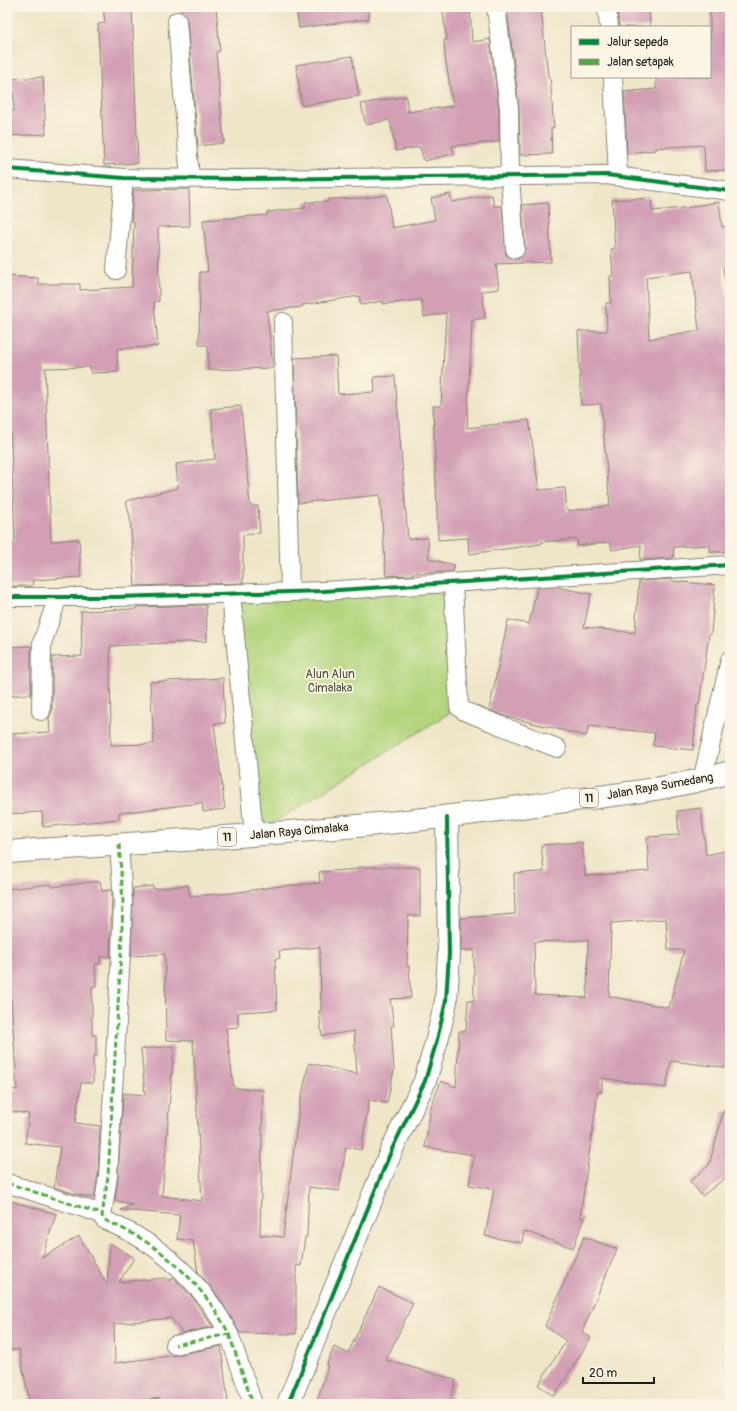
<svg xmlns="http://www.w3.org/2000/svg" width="737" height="1411" viewBox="0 0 737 1411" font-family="Pangolin,sans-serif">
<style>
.green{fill:#b2d57e;stroke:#67784d}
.building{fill:#d29fb5;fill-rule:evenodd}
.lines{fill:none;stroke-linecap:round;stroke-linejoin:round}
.street-casing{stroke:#868172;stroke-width:20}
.secondary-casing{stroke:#868172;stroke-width:24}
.highway-casing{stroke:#868172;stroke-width:24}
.street{stroke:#fff;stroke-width:18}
.secondary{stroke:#fff;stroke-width:22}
.highway{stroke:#fff;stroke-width:22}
.quiet{stroke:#52a943;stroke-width:3;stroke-dasharray:6 3;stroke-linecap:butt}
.cycleway-casing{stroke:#fcf5e5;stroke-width:6}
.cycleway{stroke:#00873e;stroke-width:4}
.labels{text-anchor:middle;stroke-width:3.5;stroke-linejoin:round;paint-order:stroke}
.shield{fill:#fcf5e5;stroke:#5f5d58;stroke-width:1}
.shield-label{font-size:11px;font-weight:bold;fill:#1c1c1c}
.park-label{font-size:12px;fill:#495439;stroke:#fcf5e5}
.street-label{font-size:12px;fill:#1c1c1c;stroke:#fcf5e5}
</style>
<rect width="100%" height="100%" fill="#fcf5e5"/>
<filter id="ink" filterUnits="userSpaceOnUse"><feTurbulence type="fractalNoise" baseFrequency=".025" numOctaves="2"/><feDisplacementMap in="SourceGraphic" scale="8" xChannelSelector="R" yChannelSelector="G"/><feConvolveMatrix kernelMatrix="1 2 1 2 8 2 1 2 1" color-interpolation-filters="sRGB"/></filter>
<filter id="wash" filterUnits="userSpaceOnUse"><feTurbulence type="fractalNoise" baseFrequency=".012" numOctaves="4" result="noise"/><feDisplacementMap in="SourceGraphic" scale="16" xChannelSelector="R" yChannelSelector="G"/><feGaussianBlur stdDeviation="0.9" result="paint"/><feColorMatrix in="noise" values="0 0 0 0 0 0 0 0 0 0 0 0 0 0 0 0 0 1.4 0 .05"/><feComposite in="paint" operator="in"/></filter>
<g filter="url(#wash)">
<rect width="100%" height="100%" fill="#efe6c9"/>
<path class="green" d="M453,583l6,124 -205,128 -23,-241z"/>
<g id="blocks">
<path class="building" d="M103,7h29l6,156 -34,2 -6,-141 7,-1z
M181,7h35l4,44 -4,1 8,91 -26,3 -11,-126 -6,-8z
M296,7h73v12l-70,9z
M442,7h28l2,35 18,-3 9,70v33l-47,4 2,8 -30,7 -4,-14 -24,4 -6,-30 -2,-1 -22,5 -5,-21 45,-8 2,16 45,-6 -8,-50 -1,-16h3z
M507,7h34l7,70h2l4,51h-3l1,26 -32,1 -1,-48z
M617,7h32l1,20h-31z
M710,11h20v145h-3v14l-22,1 -1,-26 -48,3v2l-29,3 -3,-61 32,-3v-10l19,-2h35z
M352,56l7,40 -57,10 -6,-41z
M43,77l3,57 -39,2v-25h7l-1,-32z
M189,189l1,37 -32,1 1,74 -5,1 4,44 -41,3 1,23 -27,1 -1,-6 -45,1 6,173 28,-2 2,38 -48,3 -1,6h-25v-46l8,1 -5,-120h-3v-145l31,2v6h42v6l52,-3 2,-66h-3l2,-31z
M450,194l2,8 40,-7 2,11h8l4,49 9,4 6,-2 4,-8 -3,-44 26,-2 3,59 -55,2 3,25 -17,2 3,27 -13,2 -5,108 62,-8 10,70 26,-2 2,23 43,-5 -9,-102 -20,1 -3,-74h29l-1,-28h5l-1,-27h3l-2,-27h4l-3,-49 39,-2 1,13 41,-4v-1l26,-4 3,25 8,-1v41l-7,1 7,46v112h-2l2,126h-20v-7l-36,2 -1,11 -33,2 1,-15 -29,5 -2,-8 -32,4 -1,-7 -36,3v2l-72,10 -1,-16 -30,2 -5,-134h8l5,-93 -22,4 -3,-17 -38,4v-3l-22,4 -2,-9 -57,9v2l-35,4 6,57 -65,2v-25h-9l1,-73h8l-5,-52 64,-5v-3l38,-4v-6h23v-3l37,-1 22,-3 5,33 43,-8 -4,-22zM692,271l7,59 -50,9 -3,-62z
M336,356l2,38 37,-2 -1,-15 21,-1 13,163 20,-1 1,21 25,6 -1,7 -41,1 1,2 -27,1 -6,-81 -82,8 -4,-145z
M241,406l9,100h8l2,27 -17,2v48l-108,3 -5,-69 -4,-16 52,-13 -2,-24 39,-5 -4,-50z
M672,579l-1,2 44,4 -4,49h-2l-10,71h-2l-4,45 -40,-4 2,-13 -66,-7 -3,10 -78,-19 -19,-7 19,-90 21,4 8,-36 20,-1 34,7 -7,33 51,6 4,-52z
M206,605l1,36 -97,5 1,99 43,-1 -4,-62 73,-4 2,45 -11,1 11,85 -22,3 -1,-9 -83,10v6l-76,8 -1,-15 -33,2 -2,-80 43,-2 -1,-14 3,-7v-54l30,-1 -1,-45 55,-2v-2z
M31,646v48l-23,2 -1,-49z
M701,808l5,47 24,-5v218l-59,-7 -5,27 -64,-10v14h-4l-18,125 4,1 -11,30 -49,-17 -2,12 -37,-7 9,-47 -25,-4 5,-30 -49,-8 5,-33 -1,-1 12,-32 15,6 3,-56h7l2,-31 6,1v-51l-13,1v-33l54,-4 -1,-41 30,-1 -3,-27 41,-3 3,34 64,-5 -2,-34 32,-2 -2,-24zM666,919l2,31h16l-15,58 -60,-12 2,-73zM588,940l-1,58 -52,-3 -1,-53z
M358,867h62v49h-12l-1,50h2l2,32 -21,1 4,27h-3l3,44 -7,33 -18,-3 -8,50 -15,-3 -7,44 -30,-4 -2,50h-2l-4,29 -5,-1v69l-56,-1 -20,-34 -22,-27 -5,-31 -16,-2 3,-24 -59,-5 12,-6 -18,-3 3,-24 5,-84 22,2 -4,-46 33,-3 -12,150 40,5 -9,-160 -27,-1 -1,-86 -34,2 2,-68 20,-2v3l35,-4 2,11 42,-3 41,-6 47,-4 -1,-11 39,-3zM320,947l1,64h-2l3,25 32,-5 3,43 -48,-11 -10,45 -16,129 -23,-2 3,-145 -29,-2 -8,-60 12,-1v-15l39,-2 -2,-51 5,-1 -1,-7z
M100,881l2,10 10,-1 -2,67h-10v7h-5l1,22 -4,1v48h4v21h-3v27h-12l-6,40 25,3 -2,49 -4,23 -15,-3 -25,-8 6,-40 -35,-4 4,-29 -21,-3 3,-22 6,1 -6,-92h-4v-109l44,-5 1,3z
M724,1110l6,1v63l-28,22 -12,-15 19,-16z
M7,1200l49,14 -14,44 37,-22 28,48 3,-41 24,15 -15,24 47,-4 5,3 1,-3h2l18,19 21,30 -31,6 -11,-15 -57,6 1,39 62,-8 44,-9 7,56 -68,2v-6l-48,6h-82l-11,-55 -10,2 -2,-12z
M584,1237l33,12 -35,83 9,6 -37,58 -16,-11 28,-44 -21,-15z
M379,1287l34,16 -27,57 70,20 -7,24h-133l12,-38h-2l8,-19 14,6z"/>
</g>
</g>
<g filter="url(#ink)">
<use href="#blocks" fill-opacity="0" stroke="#868172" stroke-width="1"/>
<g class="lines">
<defs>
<path id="street" d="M496,7l13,101 1,68 5,73
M607,10l2,17
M177,21l13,158
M613,77l5,99
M7,169l117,9 115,1 368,-4 123,16
M116,270l8,-92
M283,322l7,270
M453,583l6,124 5,4 93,37
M231,594l23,241
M7,597h109l207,-6 407,-26
M41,711l1,-68 16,-46
M702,781l28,-121
M119,844l4,58 -2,52 -13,222 -6,40 3,4c10,5 21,10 30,15 40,23 73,58 94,99l-54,11
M7,1183l95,31
M229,1334l24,70"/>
<path id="secondary" d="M288,1404l104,-255 33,-68 12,-41 9,-39 3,-47 -2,-136"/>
<path id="highway" d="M7,852c177,-12 353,-22 528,-47 65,-9 132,-14 195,-33"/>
</defs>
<use href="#street" class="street-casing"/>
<use href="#secondary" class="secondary-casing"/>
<use href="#highway" class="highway-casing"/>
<use href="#street" class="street"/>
<use href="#secondary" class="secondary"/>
<use href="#highway" class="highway"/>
<path class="quiet" d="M119,844l4,58 -2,52 -13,222 -6,40 3,4c10,5 21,10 30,15 40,23 73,58 94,99l-54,11
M7,1183l95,31
M229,1334l24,70"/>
<defs>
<path id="cycleway" d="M7,169l117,9 115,1 368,-4 123,16
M7,597h109l207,-6 407,-26
M288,1404l104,-255 33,-68 12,-41 9,-39 3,-47 -2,-136"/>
</defs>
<use href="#cycleway" class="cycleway-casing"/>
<use href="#cycleway" class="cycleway"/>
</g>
</g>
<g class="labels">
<g class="shield">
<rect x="580" y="789" width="18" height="18" rx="3"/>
<rect x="218" y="828" width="18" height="18" rx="3"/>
</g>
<g class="shield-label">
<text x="589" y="802">11</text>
<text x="227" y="841">11</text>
</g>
<g class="park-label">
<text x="330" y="678">Alun Alun<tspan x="330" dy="14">Cimalaka</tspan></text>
</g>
<g class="street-label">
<text transform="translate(660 786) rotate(-10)" y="4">Jalan Raya Sumedang</text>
<text transform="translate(299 831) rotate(-5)" y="4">Jalan Raya Cimalaka</text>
</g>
</g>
<rect width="737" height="1411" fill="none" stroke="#fcf5e5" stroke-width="24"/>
<rect x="571" y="26" width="140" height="52" fill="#fcf5e5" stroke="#a29e95"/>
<rect x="579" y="39" width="20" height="6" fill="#00873e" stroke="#a29e95"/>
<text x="607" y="46" font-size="12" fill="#1c1c1c">Jalur sepeda</text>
<rect x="579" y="59" width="20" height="6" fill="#52a943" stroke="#a29e95"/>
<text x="607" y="66" font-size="12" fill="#1c1c1c">Jalan setapak</text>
<path d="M583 1377v6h71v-6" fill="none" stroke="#1c1c1c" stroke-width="2"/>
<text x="589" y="1377" font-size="12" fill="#1c1c1c" stroke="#fcf5e5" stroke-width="3" paint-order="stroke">20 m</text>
</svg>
